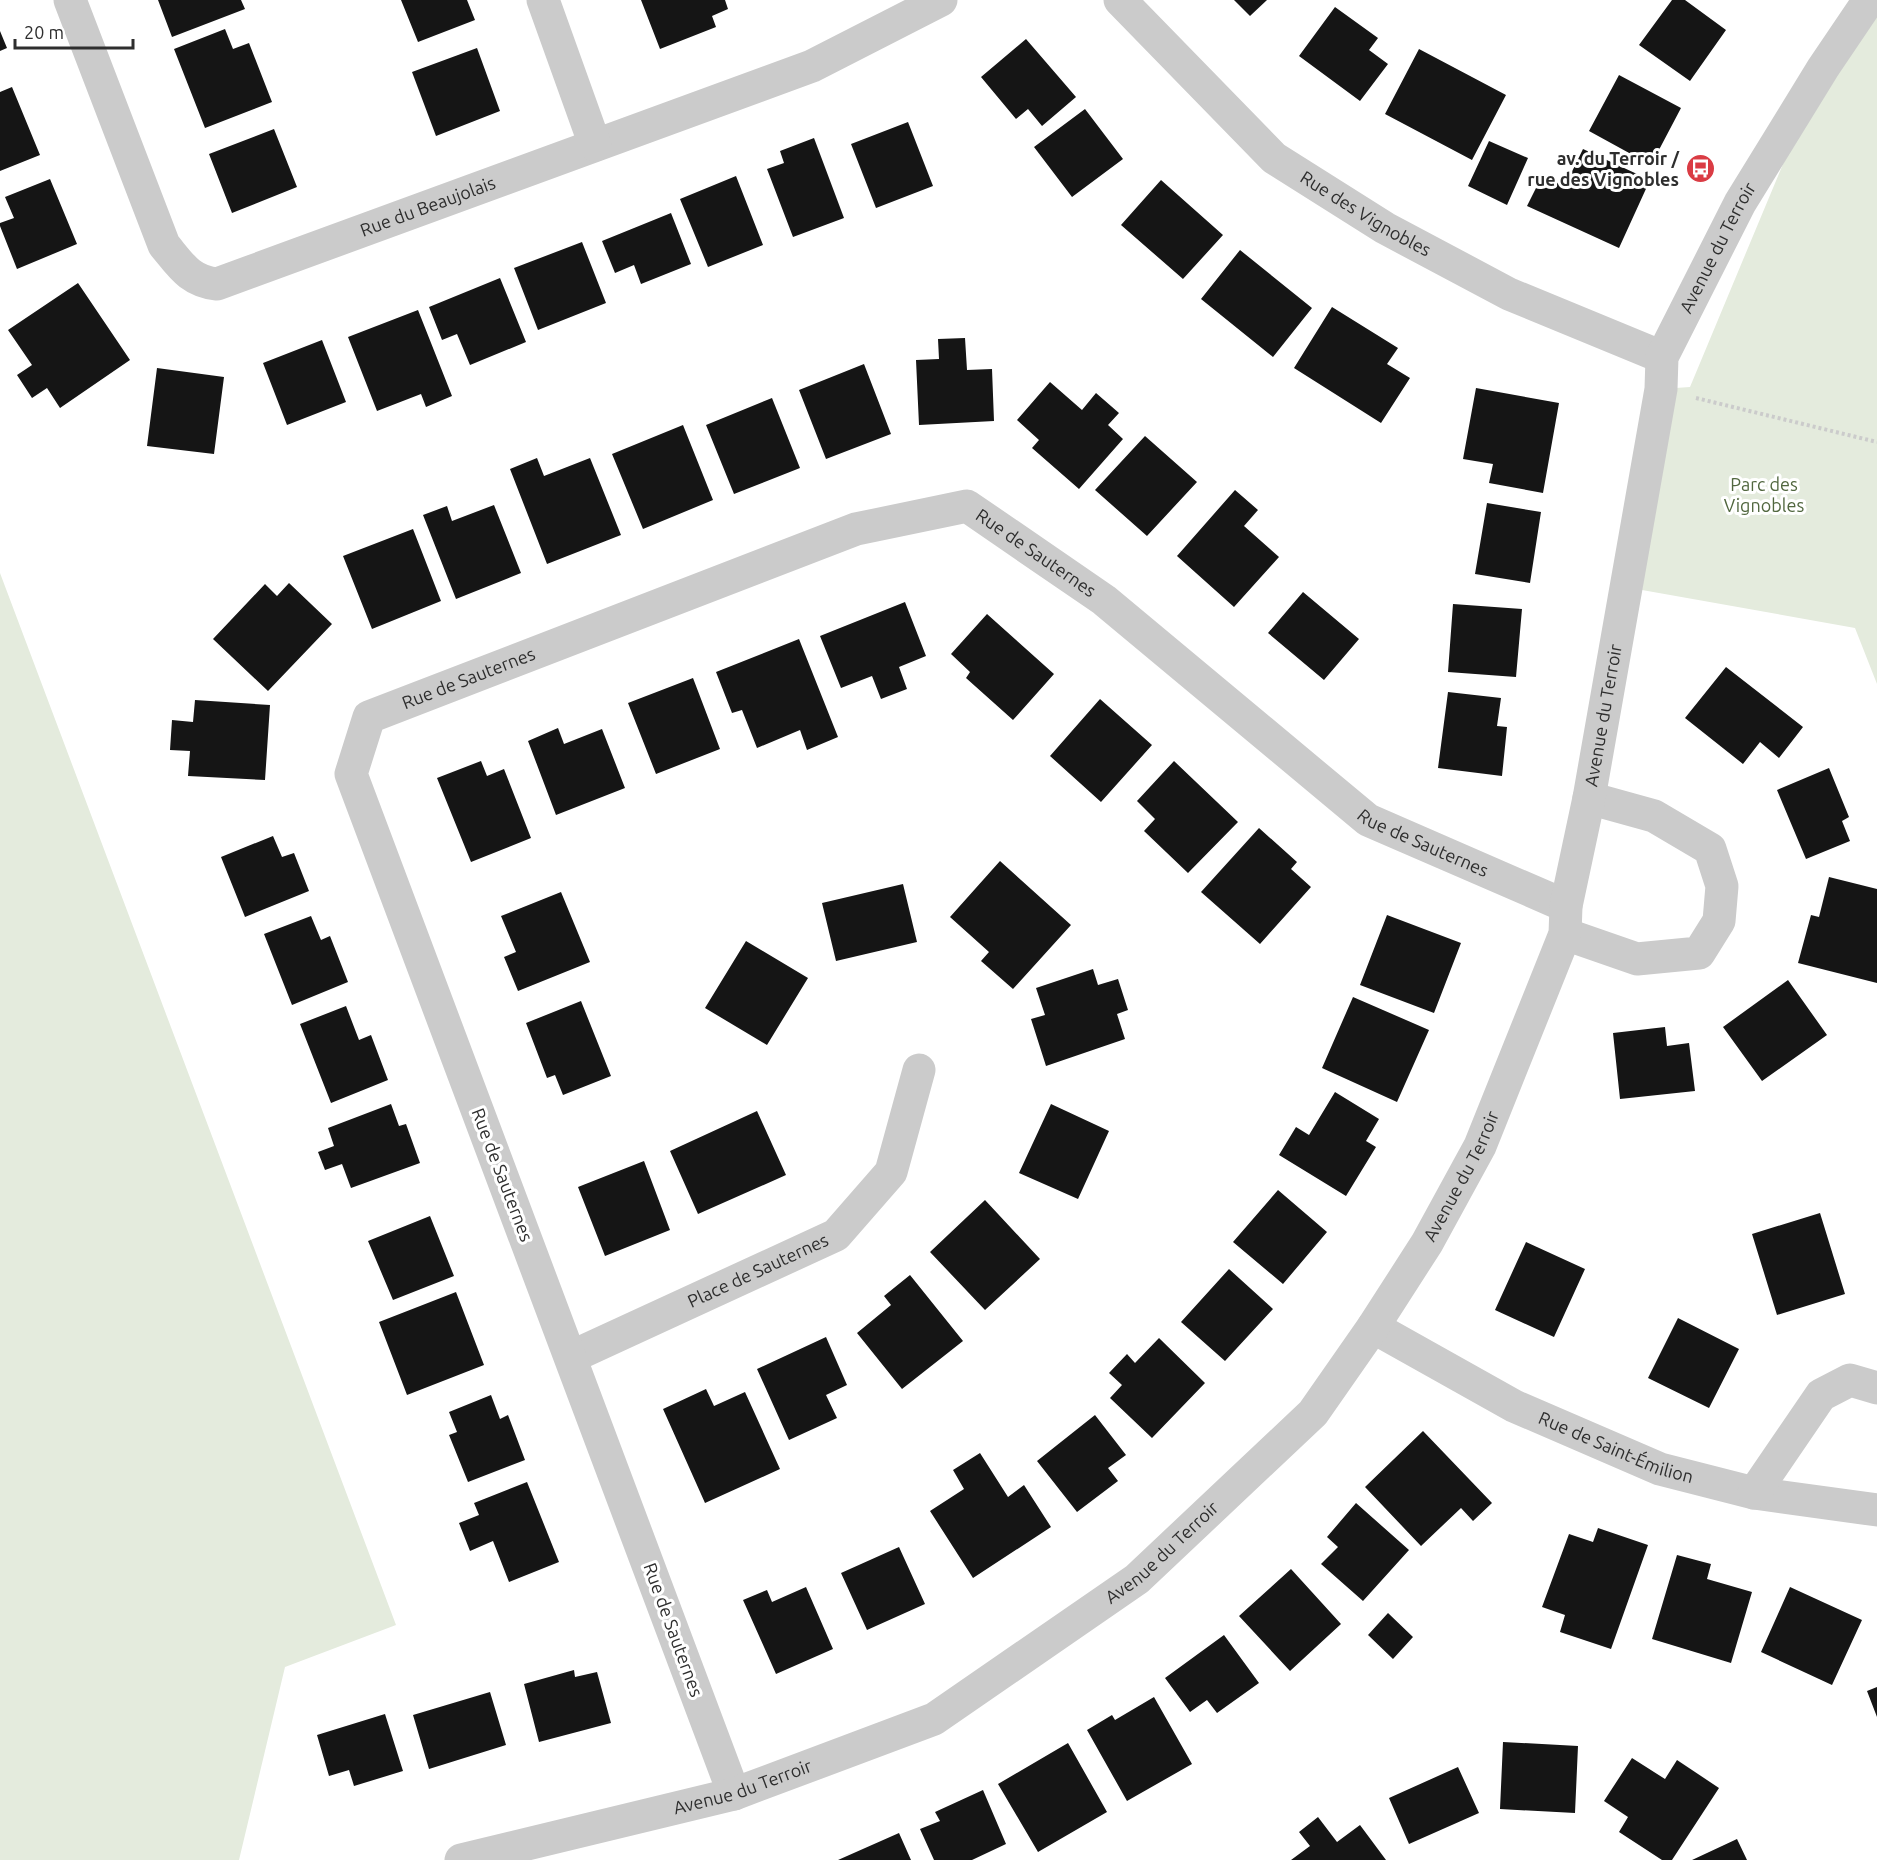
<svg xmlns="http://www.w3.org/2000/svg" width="1877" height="1860" viewBox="0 0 1877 1860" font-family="Ubuntu,sans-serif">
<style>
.green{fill:#e4ebdd}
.building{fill:#151515}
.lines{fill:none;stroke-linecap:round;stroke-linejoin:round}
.path{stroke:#cbcbcb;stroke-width:4;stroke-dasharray:3 3;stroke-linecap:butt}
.minor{stroke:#cbcbcb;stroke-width:33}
.labels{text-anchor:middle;stroke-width:6;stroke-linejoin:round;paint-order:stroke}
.poi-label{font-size:18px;font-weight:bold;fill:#2e2e2e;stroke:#fff;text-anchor:end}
.street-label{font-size:18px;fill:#2e2e2e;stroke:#fff}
.park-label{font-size:18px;fill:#51673f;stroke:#fff}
</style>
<rect width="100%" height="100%" fill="#fff"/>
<path class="green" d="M1877,11v673l-22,-56 -213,-38 19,-201 29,-2 133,-319z
M0,573l396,1052 -111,42 -46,193h-239z"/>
<path class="building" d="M158,0h83l4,9 -73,28z
M401,0h66l8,20 -57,22z
M641,0h84l3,9 -16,7 4,11 -56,22z
M1234,0h33l-17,16z
M1672,0h13l41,30 -36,51 -51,-36z
M1335,7l43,31 -9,12 19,14 -28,37 -61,-45z
M225,29l8,20 16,-6 23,59 -67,26 -31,-79z
M0,31l7,17 -7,3z
M1026,39l50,58 -34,29 -14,-17 -12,10 -35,-42z
M477,48l23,63 -64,25 -24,-64z
M1419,49l87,46 -34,65 -87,-46z
M1619,75l62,33 -30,57 -62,-34z
M12,87l28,68 -40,16v-79z
M1085,109l38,50 -51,38 -38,-50z
M908,122l25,64 -57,22 -25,-64z
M274,129l23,58 -65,26 -23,-59z
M814,138l30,80 -51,19 -26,-68 17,-6 -4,-12z
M1489,141l39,17 -21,47 -39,-19z
M1583,149l67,31 -31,68 -92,-42 15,-30 23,10z
M736,176l27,69 -55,22 -28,-68z
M50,179l27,65 -60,25 -17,-43v-3l14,-5 -9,-21z
M1161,180l62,55 -40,44 -62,-54z
M671,213l20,51 -50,20 -7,-19 -19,8 -13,-32z
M582,242l24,61 -68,27 -24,-62z
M1240,250l72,58 -39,49 -72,-58z
M500,278l26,64 -56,23 -13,-31 -15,6 -13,-33z
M78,283l52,77 -70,48 -13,-20 -15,10 -15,-23 15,-10 -24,-35z
M1332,307l66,41 -11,16 23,14 -29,45 -87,-55z
M418,310l34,86 -26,11 -5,-13 -44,17 -29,-74z
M965,338l2,32 25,-1 2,52 -75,4 -3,-65 23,-1 -1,-20z
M322,340l24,62 -59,23 -24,-62z
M864,364l27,70 -65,25 -27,-69z
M157,368l67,9 -10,77 -67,-8z
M1050,382l32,28 14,-17 23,20 -11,12 15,14 -44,50 -47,-41 7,-8 -22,-20z
M1476,388l83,15 -16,90 -54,-10 4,-19 -30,-5z
M772,398l28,70 -66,26 -28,-69z
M683,425l30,75 -70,29 -31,-75z
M1145,436l52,46 -50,54 -52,-46z
M537,458l7,18 46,-18 31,77 -74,29 -37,-95z
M1235,490l23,20 -14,16 35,31 -45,50 -57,-51z
M1487,503l54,9 -11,71 -55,-9z
M494,505l27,68 -65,26 -33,-84 24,-9 5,15z
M413,529l28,72 -69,28 -29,-73z
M289,583l43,41 -64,67 -55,-52 52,-55 12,12z
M1303,592l56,47 -35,41 -56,-47z
M905,602l21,54 -27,11 8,22 -26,10 -9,-23 -31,12 -21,-52z
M1453,604l69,5 -6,68 -68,-5z
M987,614l67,60 -41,46 -47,-42 4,-6 -19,-18z
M799,639l39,98 -31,13 -7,-20 -43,18 -15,-38 -10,3 -16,-41z
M1726,667l77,60 -24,31 -19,-16 -17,22 -58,-46z
M693,678l27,71 -64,25 -28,-71z
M1448,692l53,6 -4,28 10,1 -5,49 -64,-8z
M1100,699l52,46 -51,57 -51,-46z
M195,700l75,5 -5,75 -77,-4 2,-25 -20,-1 2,-30 21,2z
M558,728l6,16 38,-15 23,59 -69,27 -28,-74z
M481,761l6,15 17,-7 27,69 -60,24 -34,-84z
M1174,761l64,61 -50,51 -44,-42 11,-12 -18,-18z
M1829,768l20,49 -7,4 8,20 -44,18 -29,-69z
M1259,828l38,34 -6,7 20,18 -51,57 -59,-52z
M273,836l9,21 12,-4 15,38 -64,26 -24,-60z
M1000,861l71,64 -58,64 -32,-28 8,-9 -39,-35z
M1829,877l48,12v94l-79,-20 13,-48 8,2z
M903,884l14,58 -81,19 -14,-58z
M561,892l29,70 -72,29 -14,-34 12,-5 -15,-36z
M1387,915l74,28 -27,70 -74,-28z
M311,916l10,24 9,-4 18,46 -56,23 -28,-71z
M746,941l62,37 -41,67 -62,-37z
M1093,969l5,16 20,-6 10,31 -11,4 8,25 -79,27 -15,-47 14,-4 -9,-27z
M1788,980l39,55 -65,46 -39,-54z
M1353,997l76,33 -32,72 -75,-34z
M581,1001l30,75 -48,19 -8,-20 -8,3 -21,-55z
M346,1006l13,34 12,-5 17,45 -57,23 -31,-79z
M1665,1027l2,19 22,-3 6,48 -75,8 -7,-66z
M1335,1092l44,27 -13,22 10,6 -30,49 -67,-41 17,-28 13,8z
M391,1104l8,22 7,-2 14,39 -69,25 -9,-24 -17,6 -7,-18 16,-6 -6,-18z
M1051,1104l58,27 -31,68 -59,-26z
M757,1111l29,64 -88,39 -28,-63z
M644,1161l26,69 -65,26 -27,-69z
M1278,1190l49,42 -44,52 -50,-42z
M985,1200l55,59 -55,51 -55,-58z
M1820,1213l25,81 -68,21 -25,-81z
M430,1216l24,60 -61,24 -25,-59z
M1526,1242l59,27 -31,68 -59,-27z
M1229,1269l44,40 -48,52 -44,-39z
M910,1275l53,66 -61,48 -45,-56 34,-28 -7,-9z
M456,1292l28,73 -77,30 -28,-73z
M1678,1318l61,31 -30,59 -61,-30z
M826,1337l21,48 -21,10 11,23 -48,22 -32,-71z
M1159,1338l46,45 -53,55 -42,-40 12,-13 -13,-12 18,-19 8,9z
M706,1389l8,17 31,-14 35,77 -75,34 -42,-94z
M491,1395l9,24 8,-4 17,45 -57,22 -19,-47 8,-3 -8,-20z
M1095,1415l31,40 -18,13 10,13 -41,31 -40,-51z
M1423,1431l69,72 -19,18 -12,-13 -40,38 -56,-59z
M980,1453l28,44 16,-12 27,42 -78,51 -43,-67 34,-22 -11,-19z
M527,1482l32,80 -50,20 -16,-41 -23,10 -11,-28 20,-8 -5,-12z
M1356,1503l53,47 -46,51 -42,-37 17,-17 -11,-10z
M1598,1528l50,17 -37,104 -51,-17 5,-17 -23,-8 27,-73 24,8z
M899,1547l26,57 -58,26 -26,-57z
M1677,1555l34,9 -4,15 45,13 -21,71 -79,-24z
M1291,1569l50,55 -51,47 -51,-55z
M806,1587l27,62 -57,25 -33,-74 24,-10 5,12z
M1790,1587l72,33 -30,65 -71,-33z
M1388,1613l25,24 -20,22 -25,-24z
M1224,1635l35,48 -42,30 -10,-13 -17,12 -25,-34z
M574,1670l1,7 22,-5 14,51 -72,19 -15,-58z
M1877,1687v30l-10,-26z
M490,1692l16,53 -77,24 -16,-54z
M1154,1697l38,67 -65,37 -40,-71 25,-15 3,5z
M385,1714l18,57 -49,15 -5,-16 -20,6 -12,-41z
M1503,1742l75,4 -3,67 -75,-4z
M1068,1743l39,69 -69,40 -40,-68z
M1632,1758l33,21 12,-19 42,28 -47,72h-10l-43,-28 9,-15 -24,-16z
M1458,1767l21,46 -70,31 -20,-46z
M983,1790l23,54 -34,16h-38l-14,-31 20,-8 -5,-9z
M1318,1817l19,25 23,-17 26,35h-95l19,-14 -11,-14z
M899,1833l12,27h-73z
M1737,1839l10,21h-55z"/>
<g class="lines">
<path class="path" d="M1696,398l181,44"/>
<g class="minor">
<path id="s1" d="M70,0l94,245c16,19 25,36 53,39l595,-218 129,-66"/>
<path d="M543,0l52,145"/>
<path id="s2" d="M1120,0l154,158 111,70 124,66 153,63"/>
<path d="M1565,934l72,25 62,-6 20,-32 3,-35 -12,-37 -56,-33 -65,-18"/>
<path id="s3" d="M1373,1327l141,79 146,63 94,24 123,17"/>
<path id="s4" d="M571,1357l265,-122 55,-63 28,-102"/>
<path d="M1754,1493l67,-98 29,-15 27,8"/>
<path id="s5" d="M734,1794l-383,-1020 18,-57 487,-188 111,-23 137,94 264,220 198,86"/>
<path id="s6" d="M461,1860l273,-66 200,-75 203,-140 176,-166 60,-86 54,-84 53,-97 85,-212 1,-28 23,-108 72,-409 1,-32 78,-154 83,-135 46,-68"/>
</g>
</g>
<defs>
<symbol id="bus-disc" viewBox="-11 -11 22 22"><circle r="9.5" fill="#da3c44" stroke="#fff"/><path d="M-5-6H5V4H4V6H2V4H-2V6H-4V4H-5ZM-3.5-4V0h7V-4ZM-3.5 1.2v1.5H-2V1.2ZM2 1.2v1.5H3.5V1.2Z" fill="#fff"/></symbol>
</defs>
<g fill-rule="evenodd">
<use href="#bus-disc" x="1684" y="152" width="33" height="33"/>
</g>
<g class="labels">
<g class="poi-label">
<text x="1679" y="165">av. du Terroir /<tspan x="1679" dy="21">rue des Vignobles</tspan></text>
</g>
<g class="street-label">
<text dy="6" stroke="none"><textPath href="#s1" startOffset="555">Rue du Beaujolais</textPath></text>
<text dy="6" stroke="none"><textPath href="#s2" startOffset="328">Rue des Vignobles</textPath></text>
<text dy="6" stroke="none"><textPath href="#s6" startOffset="2235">Avenue du Terroir</textPath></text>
<text dy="6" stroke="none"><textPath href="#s5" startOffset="1868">Rue de Sauternes</textPath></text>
<text dy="6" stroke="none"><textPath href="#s5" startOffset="1256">Rue de Sauternes</textPath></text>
<text dy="6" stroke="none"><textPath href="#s6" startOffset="1749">Avenue du Terroir</textPath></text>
<text dy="6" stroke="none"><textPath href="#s5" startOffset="2354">Rue de Sauternes</textPath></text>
<text transform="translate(502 1175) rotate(69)" y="6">Rue de Sauternes</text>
<text dy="6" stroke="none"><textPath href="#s6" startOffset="1263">Avenue du Terroir</textPath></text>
<text dy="6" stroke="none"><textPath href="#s4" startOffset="206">Place de Sauternes</textPath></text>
<text dy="6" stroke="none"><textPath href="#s3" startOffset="272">Rue de Saint-Émilion</textPath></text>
<text dy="6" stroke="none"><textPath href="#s6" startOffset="777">Avenue du Terroir</textPath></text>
<text transform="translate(673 1630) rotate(70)" y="6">Rue de Sauternes</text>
<text dy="6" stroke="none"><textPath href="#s6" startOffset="291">Avenue du Terroir</textPath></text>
</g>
<g class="park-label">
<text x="1764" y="491">Parc des<tspan x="1764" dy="21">Vignobles</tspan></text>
</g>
</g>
<path d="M15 39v9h118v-9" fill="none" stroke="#2e2e2e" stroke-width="3"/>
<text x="24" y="39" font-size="18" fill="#2e2e2e" stroke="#ffffff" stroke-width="4.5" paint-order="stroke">20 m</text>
</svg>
